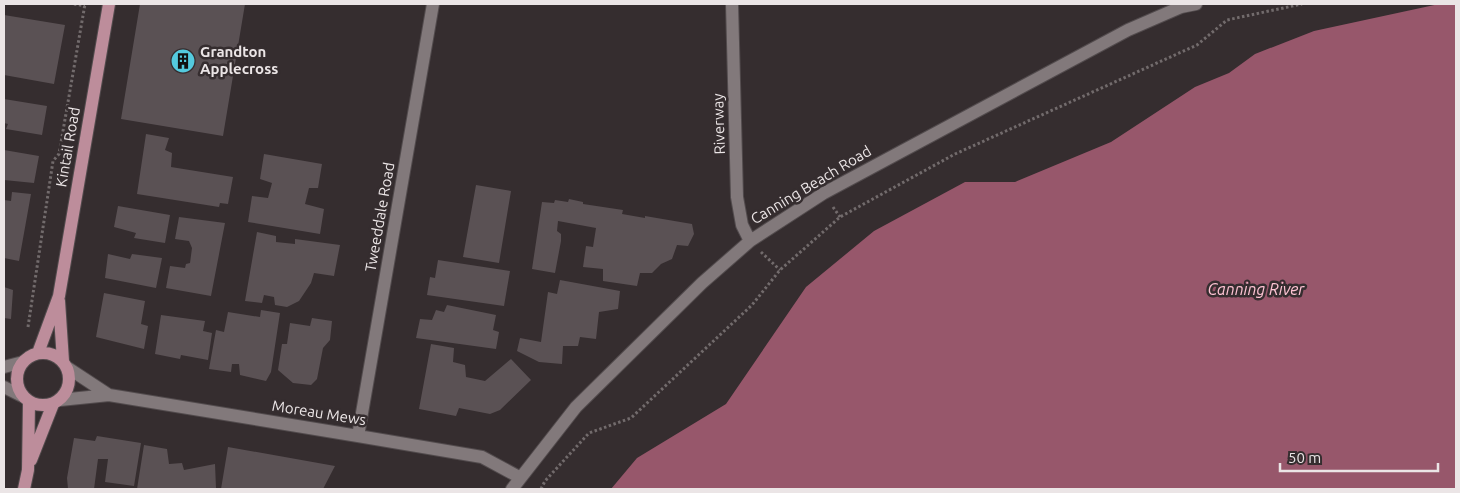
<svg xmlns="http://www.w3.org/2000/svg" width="1460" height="493" viewBox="0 0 1460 493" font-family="Ubuntu,sans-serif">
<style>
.water{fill:#97576b}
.building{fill:#5a5154}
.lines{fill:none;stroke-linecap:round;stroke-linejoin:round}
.minor-casing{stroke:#524b4d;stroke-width:14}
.major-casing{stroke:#524b4d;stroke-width:14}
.path{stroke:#726b6c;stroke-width:3;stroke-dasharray:2.5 2.5;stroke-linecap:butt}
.minor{stroke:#82797b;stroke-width:12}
.major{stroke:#bd8d9b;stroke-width:12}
.labels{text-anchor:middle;stroke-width:5;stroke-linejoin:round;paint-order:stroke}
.poi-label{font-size:15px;font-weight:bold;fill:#ebe5e6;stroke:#352d2f;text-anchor:start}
.street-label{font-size:15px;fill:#ebe5e6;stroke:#352d2f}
.water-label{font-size:16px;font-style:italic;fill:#ffc4d4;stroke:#352d2f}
</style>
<rect width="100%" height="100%" fill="#352d2f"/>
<path class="water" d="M1439,4h17v485h-845l26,-31 89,-54 80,-117 68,-56 91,-49h50l96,-40 84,-55 34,-14 26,-19 59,-23z"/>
<path class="building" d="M140,4h105l-22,132 -102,-17z
M4,15l61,10 -11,59 -50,-9z
M4,99l43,7 -5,29 -36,-6 2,-5 -4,-1z
M146,134l23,4 -4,12 7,3 -1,14 62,10 -5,27 -8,-1 -1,4 -82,-13z
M4,150l35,6 -5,27 -30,-3z
M264,154l58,10 -4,24h-9l-4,16 19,5 -4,25 -72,-12 4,-26 16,2 4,-15 -12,-4z
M476,185l35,6 -12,72 -36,-6z
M12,192l19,2 -12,67 -15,-3v-58l7,1z
M569,199l14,3v2l40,6 -1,4 23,4v-2l47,8 2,10 -6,12 -11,-1 -5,14 -11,5 -9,9h-12l-3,13 -34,-5v-12l-20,-2 3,-21 7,1 3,-19 -38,-7 -1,10 4,3v7l-6,32 -23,-4 10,-67 12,1 1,-3 13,2z
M118,206l52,9 -5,28 -31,-5 2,-5 -22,-6z
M179,217l46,6 -14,73 -45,-8 4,-22 15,2 1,-4 4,-1 2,-15 -3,-7 -14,-2z
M257,232l19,4v6l19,2v-5l45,6 -6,31 -20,-3 -3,10 -12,18 -12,6 -12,-2 -1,-8 -10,-2 -2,8 -17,-2z
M108,254l22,5 2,-5 30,4 -6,30 -51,-10z
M438,260l72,11 -6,35 -77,-11 3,-18 5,1z
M560,280l60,11 -2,18 -19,3 -3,27 -16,-2 -2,9h-15l-1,18 -23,-2 -22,-11 3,-13 21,4 7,-50 9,2z
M4,287l9,3 -2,29 -7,-1z
M104,293l41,8 -4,23 7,2 -4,23 -48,-12z
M447,305l49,10 -3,15 6,2 -3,17 -80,-11 4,-19 12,1 4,-10 8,2z
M261,310l19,3 -9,59 -5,9 -26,-6 -1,-11h-7l-1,8 -22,-3 7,-39 8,2 4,-20 32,5z
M161,315l44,6 -2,10 9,2 -4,27 -27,-5 -1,4 -25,-5z
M312,318l20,3 -2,19 -7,8 -6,31 -6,6 -18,-2 -15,-13 4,-26h5l3,-21 20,3z
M431,344l23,4 -1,14 12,3 1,12 19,4 26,-22 20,21 -31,30 -10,4 -31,-6 -3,8 -37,-7z
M97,436l44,7 -7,43 -29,-4 3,-23h-10l-4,30h-26l-1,-11 7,-40 21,3z
M144,445l23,4 2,15 13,-1 2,7 31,-6 1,24 -79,1z
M228,447l107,19 -12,23h-102z"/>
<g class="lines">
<defs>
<path id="minor" d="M732,4l5,193 5,28 8,16
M4,367l19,-5
M68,368l41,27
M4,387l18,9
M60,400l49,-5 249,41 124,21 37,20
M358,436l75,-432
M512,489l64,-82 126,-124 48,-42 74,-48 304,-163 53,-23 15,-3"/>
<path id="major" d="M59,301l4,60
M17 379a26 26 0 1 1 52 0a26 26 0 1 1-52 0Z
M38,353l21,-57 50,-292
M31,460l22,-56
M24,489l4,-19 1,-68"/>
</defs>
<use href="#minor" class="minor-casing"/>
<use href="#major" class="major-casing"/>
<path class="path" d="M74,4l11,2
M833,207l7,10
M761,252l19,18
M28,327l25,-166 6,-7 26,-150
M541,489l4,-8 44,-48 42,-15 121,-113 28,-35 60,-53 115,-63 242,-109 30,-25 75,-16"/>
<use href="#minor" class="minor"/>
<use href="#major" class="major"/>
</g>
<defs>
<symbol id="building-disc" viewBox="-11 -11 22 22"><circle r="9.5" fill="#54cade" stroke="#352d2f"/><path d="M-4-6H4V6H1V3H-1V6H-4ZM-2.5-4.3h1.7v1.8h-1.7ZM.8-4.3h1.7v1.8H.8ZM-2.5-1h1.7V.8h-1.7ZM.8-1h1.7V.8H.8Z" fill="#111"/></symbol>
</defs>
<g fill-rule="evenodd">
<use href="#building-disc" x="169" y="47" width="28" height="28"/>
</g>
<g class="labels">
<g class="poi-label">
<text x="200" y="57">Grandton<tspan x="200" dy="17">Applecross</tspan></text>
</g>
<g class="street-label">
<text transform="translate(719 124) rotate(-92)" y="5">Riverway</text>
<text transform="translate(68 147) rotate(-80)" y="5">Kintail Road</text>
<text transform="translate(811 185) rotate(-31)" y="5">Canning Beach Road</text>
<text transform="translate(380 217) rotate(-80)" y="5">Tweeddale Road</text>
<text transform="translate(319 413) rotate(9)" y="5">Moreau Mews</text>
</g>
<g class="water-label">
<text x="1256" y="295">Canning River</text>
</g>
</g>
<rect width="1460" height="493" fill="none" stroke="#ebe5e6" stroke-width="10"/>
<path d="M1280 463v8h158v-8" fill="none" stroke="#ebe5e6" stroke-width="2.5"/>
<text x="1288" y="463" font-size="15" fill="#ebe5e6" stroke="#352d2f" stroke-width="4" paint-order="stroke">50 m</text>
</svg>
